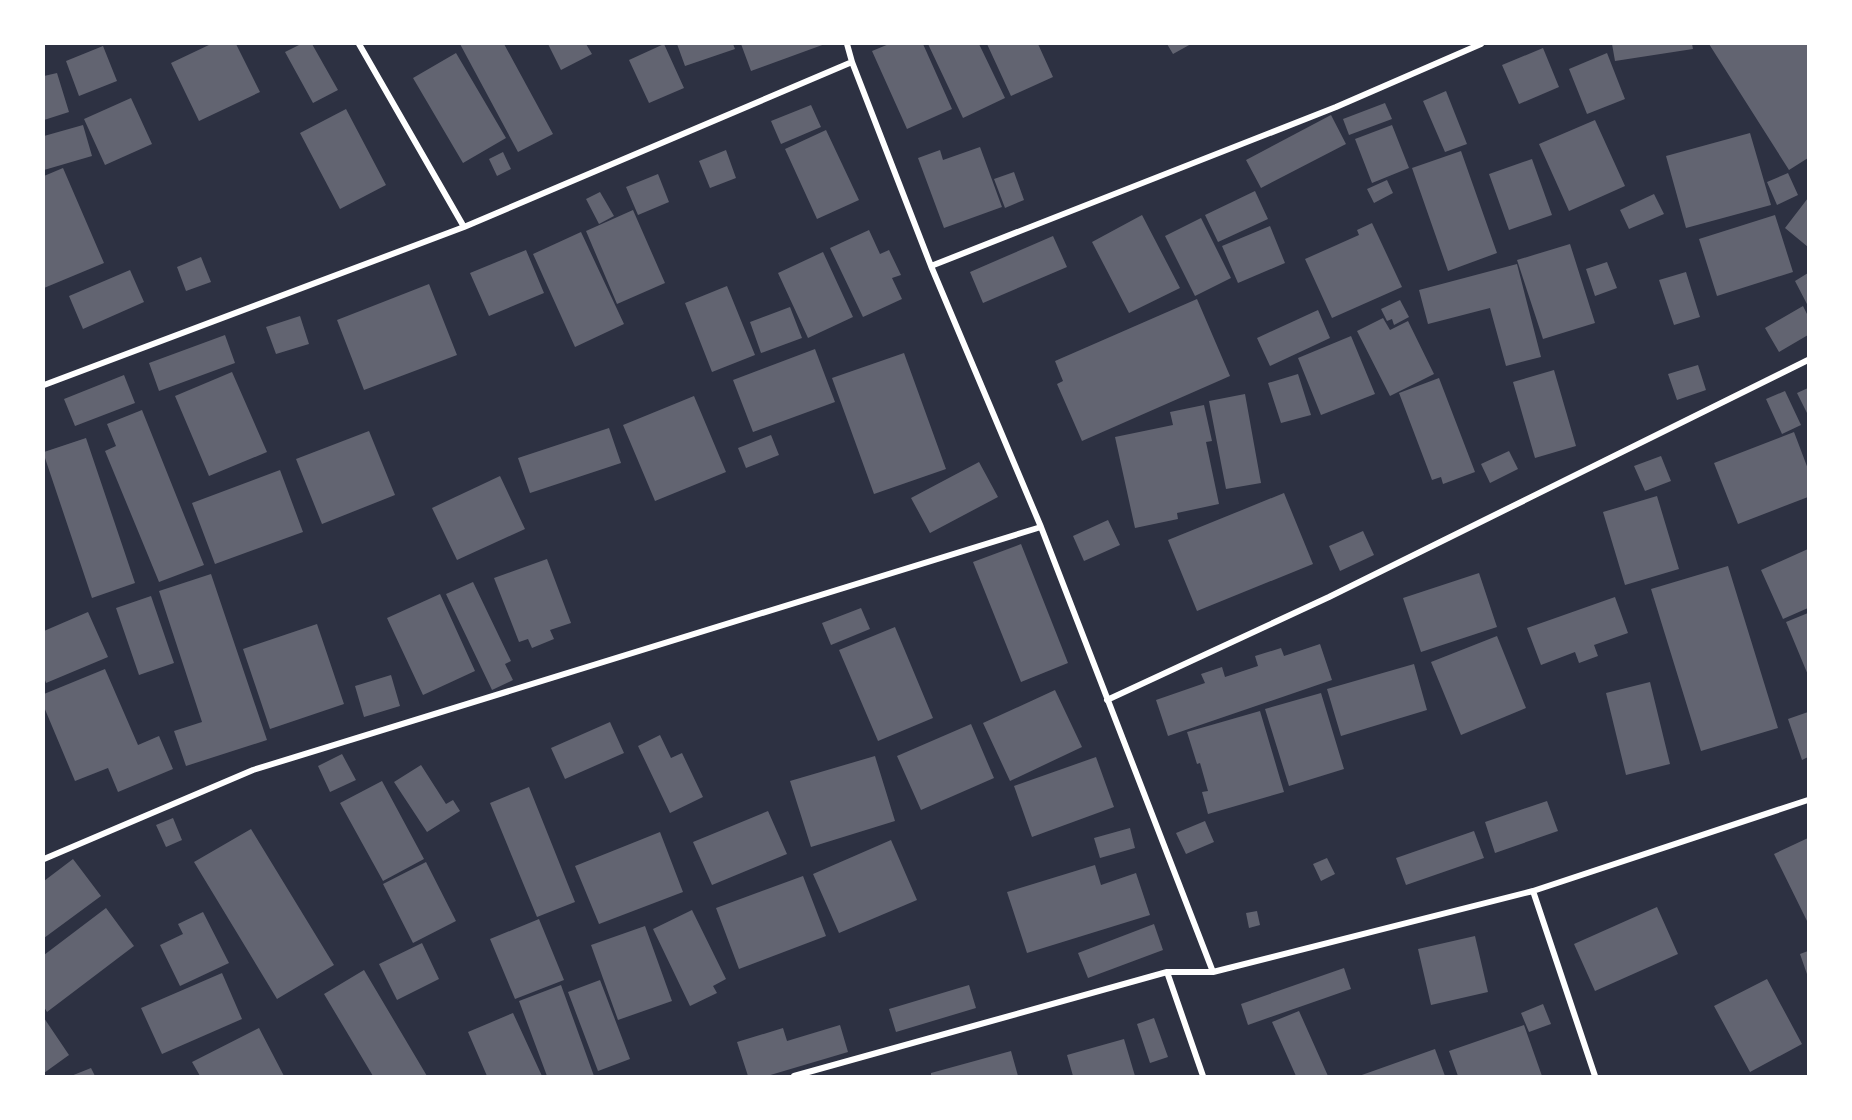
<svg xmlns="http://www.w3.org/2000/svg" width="1852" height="1120" viewBox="0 0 1852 1120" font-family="Signika,sans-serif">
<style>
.building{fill:#626471}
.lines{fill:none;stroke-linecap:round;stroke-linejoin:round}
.minor{stroke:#fff;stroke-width:6}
</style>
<rect width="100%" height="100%" fill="#2d3142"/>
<path class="building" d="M211,44h25l24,48 -61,29 -28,-58z
M301,44h11l26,46 -25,13 -28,-51z
M460,44h44l49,90 -35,18z
M548,44h38l6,10 -31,16z
M664,44l20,44 -35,15 -20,-43z
M677,44h56l2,5 -50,17z
M741,44h84l-74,27z
M889,44h34l29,65 -45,20 -35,-78z
M928,44h51l26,54 -42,20z
M987,44h51l15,33 -42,19z
M1167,44h24l-18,10z
M1612,44h80l1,5 -78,12z
M1709,44h99v114l-19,12z
M103,46l14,35 -38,15 -13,-35z
M1543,48l16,39 -40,17 -17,-39z
M456,53l50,85 -43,25 -50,-85z
M1607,53l18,46 -38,15 -18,-45z
M57,73l12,39 -25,8v-44z
M1446,91l21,53 -22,8 -22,-51z
M131,98l21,46 -47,21 -21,-46z
M1385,103l7,16 -43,16 -6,-16z
M811,105l10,22 -40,17 -10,-23z
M346,109l40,76 -46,24 -40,-76z
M1331,115l15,29 -85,44 -15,-28z
M1595,120l30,66 -56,25 -30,-67z
M83,125l9,31 -48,14v-34z
M1392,125l17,43 -37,15 -17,-44z
M826,130l33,70 -42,19 -32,-70z
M1750,133l21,72 -85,23 -20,-72z
M980,147l22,60 -58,21 -26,-70 22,-8 3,10z
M726,150l10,28 -26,10 -11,-27z
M1461,151l36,102 -49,18 -36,-103z
M503,152l8,17 -14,7 -8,-17z
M1532,159l20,56 -43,15 -20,-56z
M63,168l41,95 -60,25v-112z
M1014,172l10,28 -19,8 -11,-29z
M1788,173l10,22 -21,10 -10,-23z
M658,174l11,28 -31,13 -12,-28z
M1387,180l6,13 -19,10 -7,-14z
M1255,191l13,28 -50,23 -13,-27z
M600,192l14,24 -15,8 -13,-25z
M1654,194l10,20 -35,15 -9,-19z
M1808,198v49l-23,-19z
M633,210l32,73 -48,21 -31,-73z
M1142,215l38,73 -51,25 -37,-71z
M1775,215l18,57 -76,24 -18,-57z
M1201,218l30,60 -36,18 -30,-60z
M1372,223l30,64 -70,31 -27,-59 54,-24 -2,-5z
M1270,226l15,37 -47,20 -16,-37z
M869,230l11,24 9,-4 12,25 -9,3 10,21 -39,18 -33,-69z
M581,232l43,92 -49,23 -42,-93z
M1053,236l14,31 -84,36 -13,-31z
M1570,244l25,79 -52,16 -26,-79z
M526,250l18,43 -55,23 -19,-43z
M823,252l30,65 -45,21 -30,-65z
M201,257l10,25 -25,9 -9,-24z
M1607,262l10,26 -22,8 -9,-27z
M1517,264l24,93 -35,9 -16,-58 -62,16 -9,-34z
M130,270l14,32 -61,27 -14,-33z
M1686,272l14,45 -26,8 -15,-45z
M1808,273v33l-13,-25z
M429,284l28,71 -93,35 -27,-70z
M727,286l28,69 -43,17 -27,-69z
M1197,299l33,77 -148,65 -25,-57 6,-3 -8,-20z
M1400,300l9,17 -15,8 -2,-6 -5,2 -6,-12z
M1803,306l5,10v19l-29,17 -14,-24z
M790,307l12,31 -41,15 -11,-31z
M1318,310l12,28 -60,28 -13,-28z
M300,316l9,28 -33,10 -10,-27z
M1383,318l7,12 18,-9 26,53 -44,22 -33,-65z
M225,335l10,28 -76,28 -10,-28z
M1351,336l24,58 -54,21 -23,-57z
M815,349l20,53 -82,30 -20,-52z
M904,353l42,116 -72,25 -42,-116z
M1698,365l8,25 -29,10 -9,-26z
M1554,370l22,76 -41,12 -22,-76z
M232,372l35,80 -58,24 -34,-80z
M1298,374l13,41 -30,8 -13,-40z
M124,375l11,28 -60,23 -11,-27z
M1439,378l36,94 -32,12 -2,-7 -9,3 -33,-87z
M1808,388v27l-11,-22z
M1785,391l16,34 -19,9 -16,-35z
M1245,394l16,89 -35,6 -17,-88z
M694,396l32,76 -71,29 -32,-76z
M1204,405l8,36 -6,1 13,62 -42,9 1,6 -43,9 -20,-91 58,-12 -3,-13z
M142,410l62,155 -45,17 -54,-131 11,-5 -9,-22z
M609,428l12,35 -91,30 -12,-35z
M369,431l26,64 -73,29 -26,-65z
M1794,432l14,37v28l-70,27 -24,-61z
M771,435l8,20 -33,13 -8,-20z
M86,438l49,145 -43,15 -48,-143v-3z
M1509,451l9,18 -28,14 -9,-19z
M1661,456l10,25 -26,10 -11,-25z
M979,462l19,35 -68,36 -19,-35z
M280,470l23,62 -88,32 -23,-61z
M500,476l25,53 -68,31 -25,-52z
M1284,493l29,71 -116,47 -29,-71z
M1657,496l22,73 -54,16 -22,-73z
M1108,520l12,25 -36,16 -11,-25z
M1363,531l11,24 -34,16 -11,-25z
M1021,544l47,119 -47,19 -48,-120z
M1808,549v59l-25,11 -22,-49z
M547,559l24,64 -21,7 4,9 -22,9 -4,-9 -9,3 -25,-64z
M1728,566l50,162 -77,23 -50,-162z
M1479,573l18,54 -76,25 -18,-54z
M211,574l56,166 -81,26 -12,-35 28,-9 -43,-131z
M473,582l38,79 -6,3 8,16 -21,10 -46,-96z
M440,594l35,77 -52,24 -36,-77z
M151,596l23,67 -35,12 -23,-67z
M1615,597l13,36 -34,12 4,11 -19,7 -4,-11 -34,13 -14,-37z
M861,608l9,21 -39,16 -9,-22z
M88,612l20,45 -62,26 -2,-6v-46z
M1808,613v62l-22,-53z
M317,624l27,80 -74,25 -27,-80z
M895,627l38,91 -55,23 -39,-91z
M1497,636l29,72 -65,27 -30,-73z
M1320,644l12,36 -164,56 -12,-36 49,-17 -4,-9 21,-7 3,10 33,-11 -3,-10 26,-8 3,8z
M1414,664l13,46 -86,26 -14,-47z
M105,669l33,76 21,-9 14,33 -55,23 -10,-24 -33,13 -31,-74v-13z
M391,675l9,31 -36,11 -9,-31z
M1650,682l20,82 -44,11 -20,-82z
M1055,690l27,57 -72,34 -27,-58z
M1321,693l23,76 -55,17 -24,-77z
M1260,711l24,81 -76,22 -6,-22 6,-1 -8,-28 -3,1 -10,-32z
M1808,712v45l-6,3 -14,-41z
M610,722l14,31 -59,26 -14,-31z
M971,724l23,54 -73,32 -24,-54z
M660,735l11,23 11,-5 21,44 -33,16 -32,-67z
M342,754l14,26 -26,12 -12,-26z
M875,756l20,65 -84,26 -21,-66z
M1096,757l18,50 -82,30 -18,-51z
M421,765l25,39 7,-4 7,11 -33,21 -33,-50z
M382,781l42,78 -41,22 -43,-78z
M529,787l46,115 -38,15 -47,-114z
M1547,801l11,30 -63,22 -10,-31z
M768,811l19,43 -75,31 -19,-43z
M173,818l9,22 -16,7 -10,-22z
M1205,821l9,21 -28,12 -10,-21z
M1130,828l5,20 -35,10 -6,-20z
M251,829l83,136 -57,34 -83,-137z
M1474,831l10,27 -78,27 -10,-27z
M660,832l23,60 -84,32 -24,-58z
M1808,838v85l-34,-69z
M891,840l26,60 -78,33 -26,-59z
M1327,858l8,16 -14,7 -8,-17z
M73,859l28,37 -57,42v-57z
M426,862l30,59 -43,22 -30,-59z
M1095,865l6,20 35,-12 14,42 -123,38 -20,-61z
M803,876l23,60 -87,33 -23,-61z
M1657,907l21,47 -83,37 -21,-47z
M106,908l28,38 -87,66 -3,-5v-52z
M692,910l34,69 -13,7 4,7 -27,13 -37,-77z
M1257,911l3,14 -11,3 -3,-15z
M203,912l26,51 -49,23 -20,-41 23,-11 -5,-10z
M539,919l25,61 -49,19 -25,-60z
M1154,924l9,26 -75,28 -10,-25z
M645,926l27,75 -54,19 -27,-75z
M1475,936l13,56 -57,13 -13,-56z
M422,943l17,36 -42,21 -18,-36z
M1808,951v26l-8,-23z
M1344,968l7,21 -103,36 -7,-21z
M364,970l63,106h-54l-49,-82z
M222,973l20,46 -80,35 -21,-46z
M1767,979l35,65 -52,28 -36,-66z
M600,980l30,79 -32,12 -30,-79z
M561,985l33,91h-47l-28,-75z
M969,985l7,23 -80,24 -7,-23z
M1543,1004l8,20 -22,8 -8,-19z
M1299,1011l29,65h-32l-24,-54z
M513,1013l29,63h-55l-19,-44z
M44,1018l25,37 -25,18z
M1154,1018l14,39 -18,6 -13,-39z
M840,1025l8,27 -81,24h-19l-11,-34 46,-14 4,13z
M1524,1025l18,51h-84l-9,-25z
M259,1028l25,48h-84l-8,-14z
M1124,1039l11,37h-62l-6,-21z
M1435,1049l10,27h-86z
M1011,1051l7,25h-87v-3z
M91,1068l4,8h-24z"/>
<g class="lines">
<path class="minor" d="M359,44l105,183
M847,44l5,18 79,204 110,261 172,445
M931,266l405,-159 145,-63
M44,385l420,-158 388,-165
M1107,700l222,-103 479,-237
M44,859l209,-89 788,-243
M1533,891l62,185
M1167,972l36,104
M794,1076l373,-104h46l320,-81 275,-91"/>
</g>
<rect width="1852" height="1120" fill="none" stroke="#ffffff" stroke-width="90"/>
</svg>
